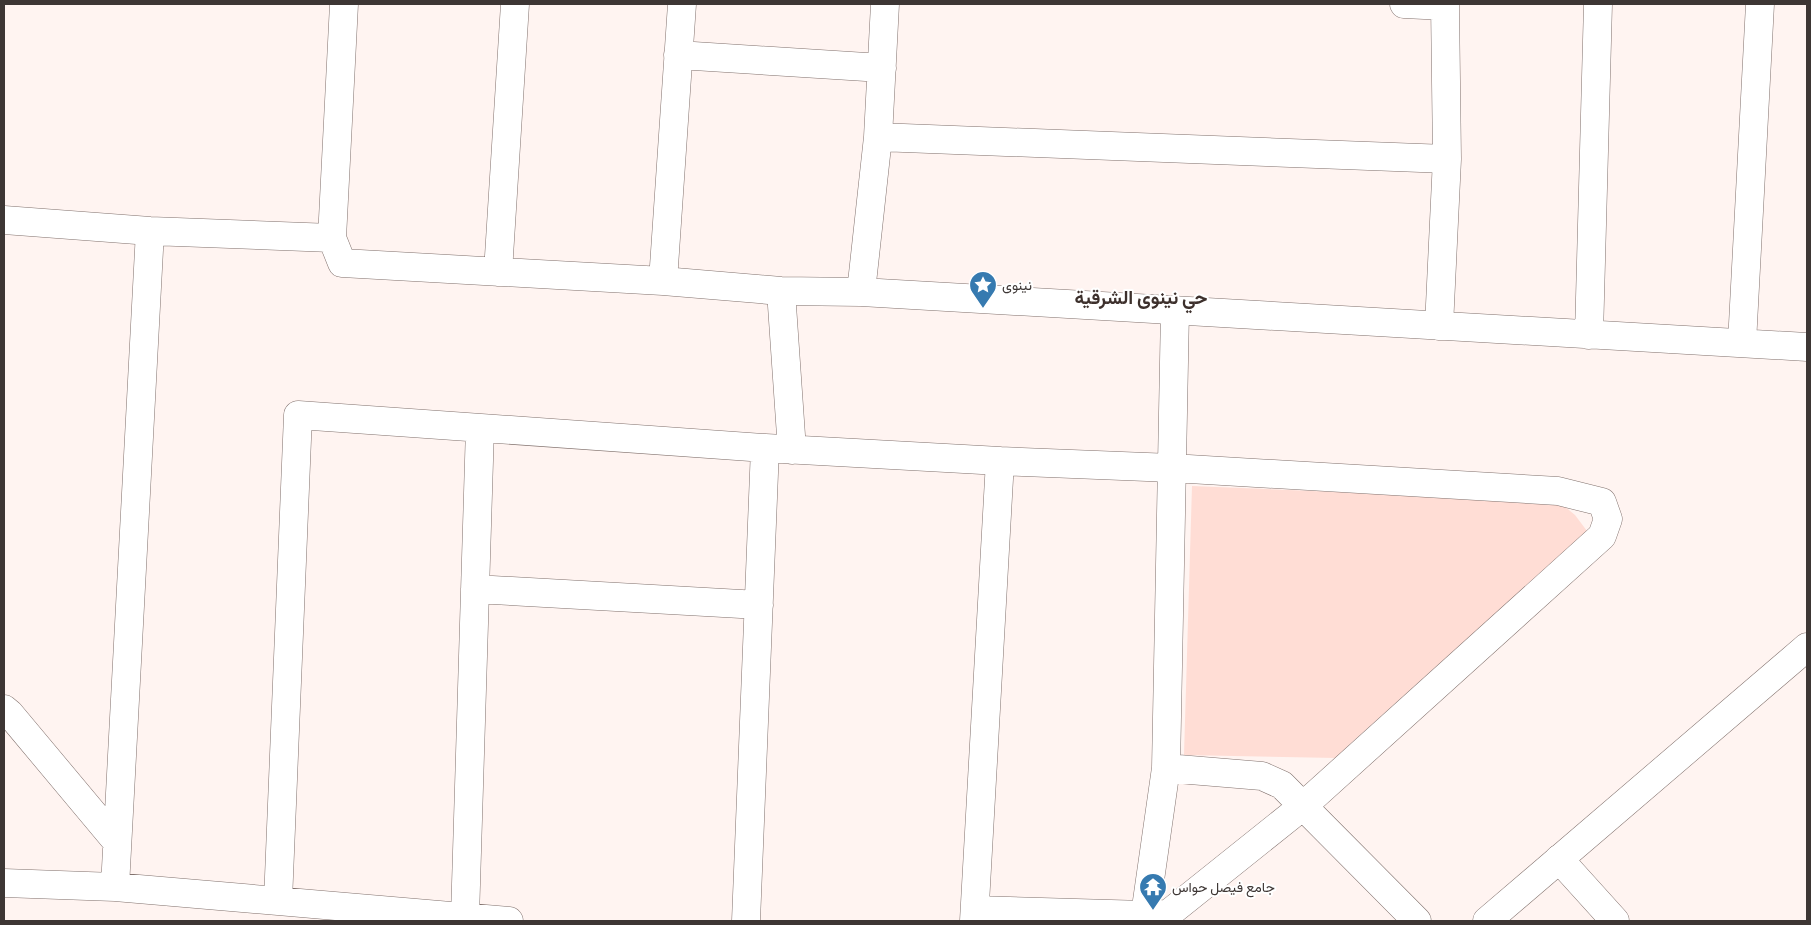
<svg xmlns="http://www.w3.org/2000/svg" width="1811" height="925" viewBox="0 0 1811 925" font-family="Literata,Vazirmatn,serif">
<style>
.green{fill:#ffddd5}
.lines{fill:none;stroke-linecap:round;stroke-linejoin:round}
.street-casing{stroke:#81716d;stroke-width:29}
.secondary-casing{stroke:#81716d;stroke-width:29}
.street{stroke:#fff;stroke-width:28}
.secondary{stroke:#fff;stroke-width:28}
.labels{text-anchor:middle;stroke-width:4;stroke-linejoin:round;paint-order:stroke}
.poi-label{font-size:14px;fill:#3d3634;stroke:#fff;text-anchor:start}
.district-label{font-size:19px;font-weight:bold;fill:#3d302c;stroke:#fff}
</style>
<rect width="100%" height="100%" fill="#fff4f1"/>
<path class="green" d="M1192,486l366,15 17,14 12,16 -236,212 -15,15 -152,-3z"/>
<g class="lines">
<defs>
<path id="street" d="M1404,4l41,2
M678,55l204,13
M878,137l569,22
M4,220l146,11 182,7 12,-234
M332,238l10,25 321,18 118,10 80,1 946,55
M498,272l17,-268
M663,281l19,-277
M781,291l11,159
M861,292l17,-155 7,-133
M1439,326l8,-167 -2,-155
M1589,335l9,-331
M1742,343l18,-339
M475,589l284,16
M4,709l6,5 107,128
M1166,768l96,8 20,9 135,136
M1559,859l56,62
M4,883l111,4 394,34
M115,887l35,-656
M278,901l20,-486 467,33 235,13 172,7 386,23 44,11 6,17 -6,17 -299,270 -135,108 -23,1 21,-147 9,-457
M975,910l170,5
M465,917l15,-489
M746,921l19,-473
M974,921l26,-460"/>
<path id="secondary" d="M1487,921l320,-274"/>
</defs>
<use href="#street" class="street-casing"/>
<use href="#secondary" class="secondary-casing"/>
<use href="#street" class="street"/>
<use href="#secondary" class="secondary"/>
</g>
<defs>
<symbol id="sight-pin" viewBox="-11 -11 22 30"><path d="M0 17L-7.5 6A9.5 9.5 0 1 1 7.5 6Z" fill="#367ab0" stroke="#fff"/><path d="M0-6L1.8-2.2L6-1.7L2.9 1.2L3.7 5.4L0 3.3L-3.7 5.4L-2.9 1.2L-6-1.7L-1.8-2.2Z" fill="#fff"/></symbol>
<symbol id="temple-pin" viewBox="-11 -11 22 30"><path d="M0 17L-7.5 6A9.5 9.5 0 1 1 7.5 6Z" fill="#367ab0" stroke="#fff"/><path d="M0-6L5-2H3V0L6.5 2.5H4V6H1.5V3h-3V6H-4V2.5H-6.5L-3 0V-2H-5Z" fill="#fff"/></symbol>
</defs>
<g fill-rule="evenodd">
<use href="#sight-pin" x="967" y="269" width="32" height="43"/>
<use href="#temple-pin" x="1137" y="871" width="32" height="43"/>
</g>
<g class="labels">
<g class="poi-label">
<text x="1002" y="290">نينوى</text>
<text x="1172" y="892">جامع فيصل حواس</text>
</g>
<g class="district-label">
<text x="1141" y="304">حي نينوى الشرقية</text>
</g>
</g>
<rect width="1811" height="925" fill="none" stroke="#3d3634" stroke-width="10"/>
</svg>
